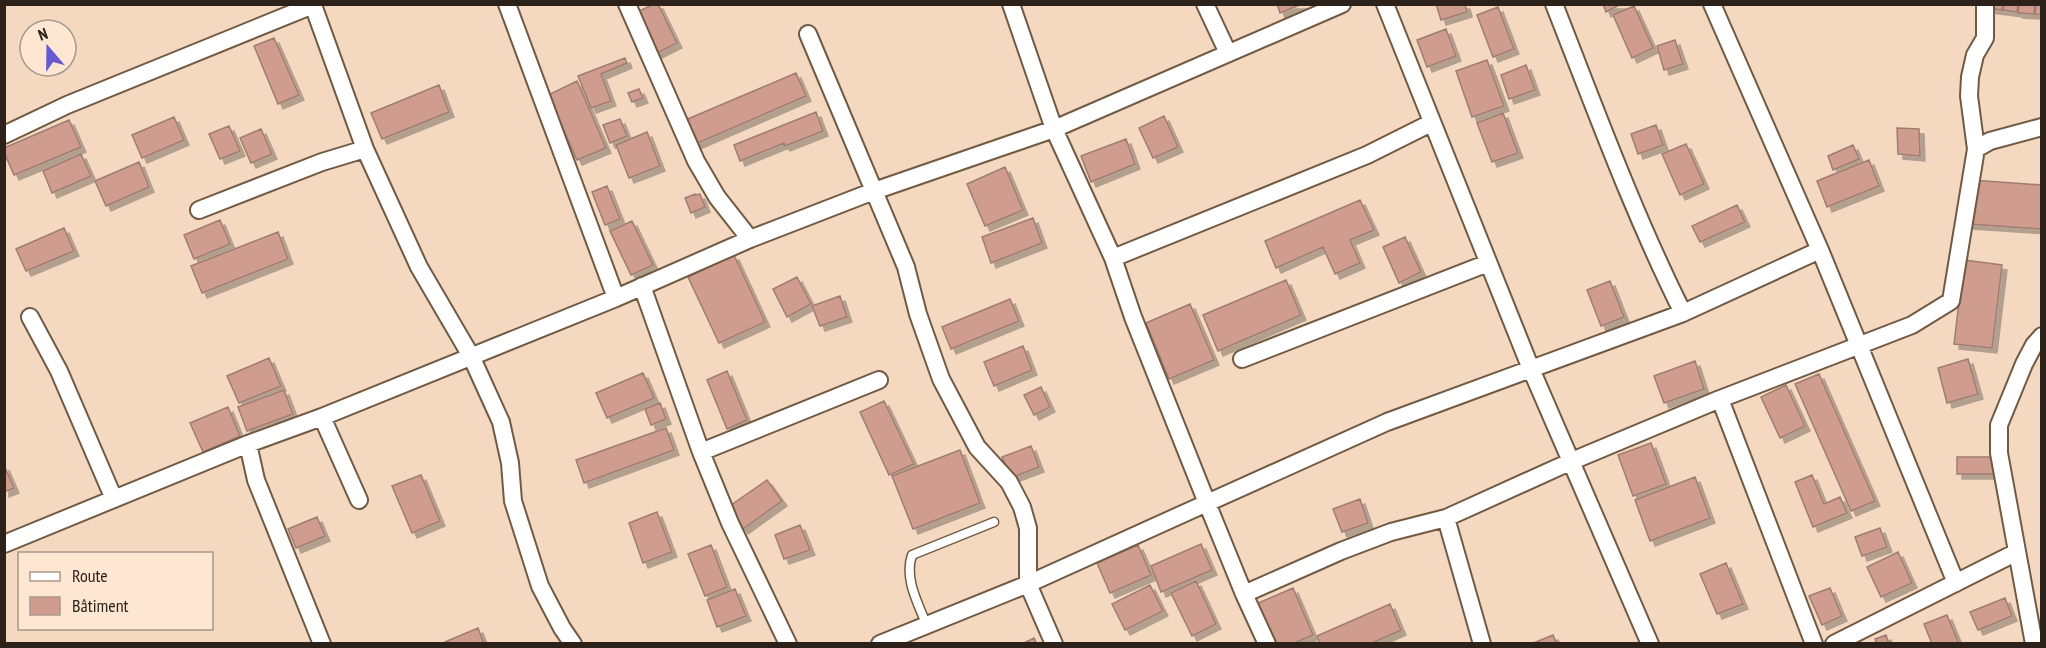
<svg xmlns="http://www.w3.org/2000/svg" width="2046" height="648" viewBox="0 0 2046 648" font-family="'PT Sans Narrow',sans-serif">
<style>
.building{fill:#d09c8d;stroke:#9f7d74;stroke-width:1.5;filter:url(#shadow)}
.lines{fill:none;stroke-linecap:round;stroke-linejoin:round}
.service-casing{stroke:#715a44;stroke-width:11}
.minor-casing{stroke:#715a44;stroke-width:20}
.service{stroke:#fff;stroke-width:8}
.minor{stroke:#fff;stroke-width:16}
</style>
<defs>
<filter id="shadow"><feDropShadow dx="5" dy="5" stdDeviation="0" flood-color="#0004"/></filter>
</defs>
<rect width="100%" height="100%" fill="#f4d9c0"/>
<path class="building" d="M654,4h4l19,39 -20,10 -20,-41z
M1277,4h25l-22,9z
M1436,4h29l2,8 -26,8z
M1603,4h18l-15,8z
M1986,4h17l-1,6 -16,-2z
M2004,4h14l-1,8 -14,-2z
M2019,4h16l-1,10 -16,-1z
M2036,4h6v11l-7,-1z
M1634,6l19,42 -21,10 -19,-43z
M1498,7l16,42 -21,8 -16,-42z
M1446,29l10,27 -29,11 -10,-27z
M274,38l25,57 -21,9 -24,-58z
M1675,40l8,24 -19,6 -7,-24z
M625,58l2,5 -26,11 10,27 -20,7 -13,-32z
M1487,60l17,46 -32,11 -16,-46z
M1526,65l9,25 -26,9 -8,-24z
M796,73l10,23 -113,49 -10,-24z
M577,81l29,67 -29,12 -29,-65z
M439,85l10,27 -67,27 -11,-26z
M639,89l4,9 -11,4 -4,-9z
M816,112l7,19 -38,15 -1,-3 -44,18 -6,-16z
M1503,113l15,40 -26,9 -15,-39z
M1164,116l14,31 -25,11 -14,-30z
M174,117l10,23 -42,18 -10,-23z
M620,119l7,17 -17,7 -7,-18z
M69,120l12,27 -67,28 -10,-23v-4z
M1656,125l7,20 -25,9 -7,-20z
M229,126l11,25 -20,8 -11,-25z
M1897,128l22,1 1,27 -22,-2z
M261,129l11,25 -21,9 -11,-25z
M647,132l13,34 -31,12 -13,-33z
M1126,139l9,25 -44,18 -10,-26z
M1686,144l18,40 -24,11 -18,-41z
M1853,145l6,14 -26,11 -5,-14z
M81,154l10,22 -39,17 -9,-22z
M1869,160l10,26 -52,21 -10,-26z
M139,162l10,25 -43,19 -11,-25z
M1005,167l18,43 -38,16 -18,-42z
M1971,180l71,5v44l-74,-5z
M607,186l13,33 -15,6 -13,-33z
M695,194v1l5,-1 5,13 -14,6 -6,-15z
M1360,200l14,30 -24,10 10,23 -25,11 -12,-27 -47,21 -11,-27z
M1737,205l8,17 -45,20 -8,-16z
M1033,218l9,25 -51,20 -9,-26z
M220,220l10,24 -36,15 -10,-24z
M632,221l21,44 -22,10 -21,-44z
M64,228l10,23 -48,20 -10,-22z
M278,232l10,27 -86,34 -11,-27z
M1405,237l16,35 -22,11 -16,-36z
M734,255l31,67 -46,21 -31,-66z
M1964,260l38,5 -10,83 -38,-4z
M797,277l14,27 -24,13 -14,-28z
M1286,280l15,35 -83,36 -15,-36z
M1610,281l14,36 -23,9 -14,-36z
M840,296l7,21 -27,9 -8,-20z
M1010,299l9,22 -68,28 -9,-22z
M1190,304l24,56 -45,19 -23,-56z
M1023,346l9,24 -38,16 -10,-24z
M269,358l12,28 -42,17 -12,-27z
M1968,359l10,35 -31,9 -9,-35z
M1695,361l9,28 -40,14 -10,-27z
M727,371l20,49 -20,9 -20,-49z
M643,373l11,25 -47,20 -11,-25z
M1819,374l56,127 -24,10 -56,-127z
M1786,385l19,41 -25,12 -19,-41z
M1041,387l9,20 -16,8 -10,-20z
M284,390l9,24 -46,17 -9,-24z
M884,401l30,63 -25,11 -29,-63z
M660,403l6,16 -15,6 -6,-16z
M228,407l12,29 -37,16 -13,-29z
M666,428l8,22 -90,33 -8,-23z
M1651,443l15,41 -33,12 -15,-41z
M1031,446l8,21 -29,11 -8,-21z
M960,450l20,53 -67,26 -21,-53z
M1957,457h37v17h-37z
M4,465l10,23 -10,4z
M421,475l19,46 -28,12 -20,-47z
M1812,475l12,29 16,-7 7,16 -34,14 -18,-45z
M1695,477l15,41 -60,23 -15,-41z
M767,480l15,21 -39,28 -16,-21z
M1360,499l8,24 -26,9 -9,-23z
M657,512l15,40 -29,11 -14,-40z
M317,517l8,19 -29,12 -8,-19z
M800,525l10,25 -26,9 -9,-24z
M1880,528l7,19 -25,9 -7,-19z
M1201,544l11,26 -51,22 -10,-26z
M711,545l16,42 -22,9 -17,-42z
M1138,545l13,30 -41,18 -13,-30z
M1898,552l14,31 -31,14 -14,-30z
M1726,563l17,41 -26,10 -17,-40z
M1196,581l20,43 -24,12 -21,-43z
M1150,585l13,26 -38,19 -13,-26z
M1293,588l20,47 -21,9h-20l-16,-40z
M1830,588l12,28 -20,9 -13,-29z
M735,589l11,27 -29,11 -10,-27z
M2005,598l7,18 -34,14 -8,-18z
M1390,604l11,26 -31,14h-50l-3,-8z
M1947,615l12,29h-27l-8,-20z
M478,628l6,16h-38l-1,-2z
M1553,635l4,9h-26z
M1886,635l3,9h-12l-2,-5z
M1034,638l3,6h-15z"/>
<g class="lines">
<defs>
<path id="service" d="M927,626c-9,-23 -23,-47 -15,-71l82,-33"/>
<path id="minor" d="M507,4l109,294
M627,4l69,157 21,36 33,42
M1205,4l23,49
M1385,4l146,365 119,275
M1554,4c41,104 79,209 129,309
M1712,4l108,246 136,333
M808,34l98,233 12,47 23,65 36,68 32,35 13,25 6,21v56l26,60
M4,135l63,-30 246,-100 52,144
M1976,149l14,-8 52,-14
M199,210l123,-48 43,-13 54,118 52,89 30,66 9,41 3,38 27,85 22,42 11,16
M1820,250l-137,63 -296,109 -180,81 37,91 97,-43 50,-19 55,-14 126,-57 148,-62 192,-74 39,-24 25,-152 -7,-53 1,-19 5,-22 10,-17v-34
M1113,258l254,-103 64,-32
M642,286l59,166 29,71 58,121
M30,317l29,54 55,128
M1242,359l246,-96
M1720,399l94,245
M248,444l8,36 66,164
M701,452l178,-72
M359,500l-37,-83 294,-119 134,-59 124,-48 180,-62 288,-125
M1446,518l36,126
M4,544l244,-100 74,-27
M1244,594l23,50
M880,644l148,-60 179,-81 -74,-186 -20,-59 -59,-129 -43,-125
M1834,644l183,-92
M2034,644l-35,-191v-28l25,-61 10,-19 8,-9"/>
</defs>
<use href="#service" class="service-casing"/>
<use href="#minor" class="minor-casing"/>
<use href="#service" class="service"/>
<use href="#minor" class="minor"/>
</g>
<rect width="2046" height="648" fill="none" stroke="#2c2219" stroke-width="12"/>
<rect x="18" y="552" width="195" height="78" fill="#fde7d3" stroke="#a99889" stroke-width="1.5"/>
<rect x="30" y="572" width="30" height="9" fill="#ffffff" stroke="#a99889" stroke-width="1.5"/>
<text x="72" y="582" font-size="18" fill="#2c2219">Route</text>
<rect x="30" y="597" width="30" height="18" fill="#d09c8d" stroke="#a99889" stroke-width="1.5"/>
<text x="72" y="612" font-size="18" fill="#2c2219">Bâtiment</text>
<g transform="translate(48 48) rotate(340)"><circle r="28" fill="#fde7d3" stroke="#a99889" stroke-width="1.5"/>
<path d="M0-4.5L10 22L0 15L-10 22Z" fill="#6659d3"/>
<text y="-9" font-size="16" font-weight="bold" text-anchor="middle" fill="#2c2219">N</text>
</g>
</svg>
